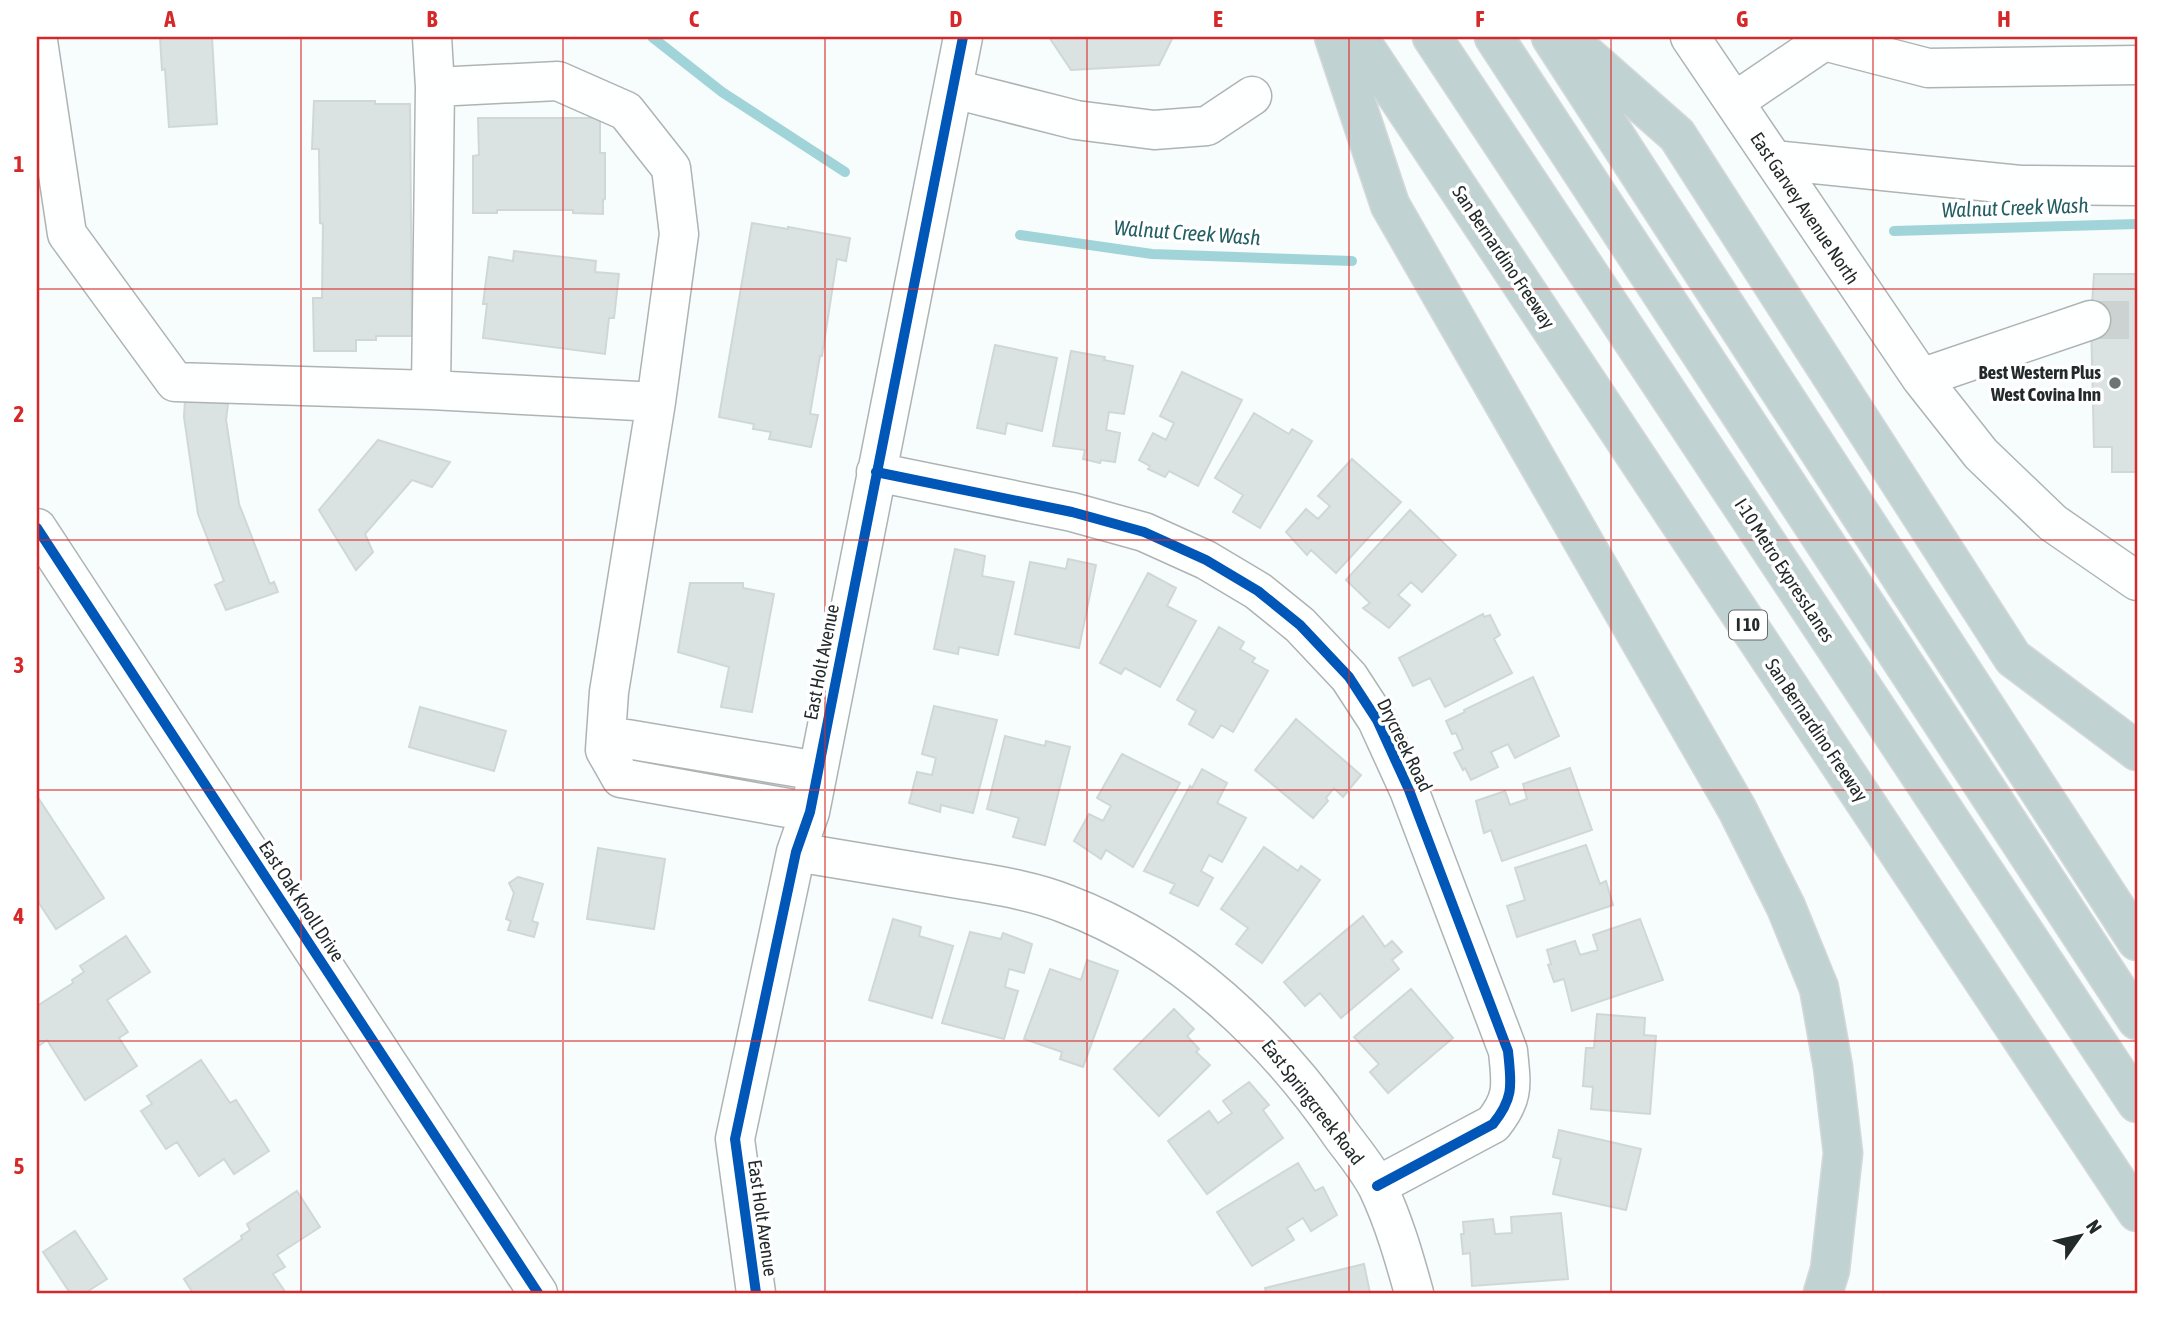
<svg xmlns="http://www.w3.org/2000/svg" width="2174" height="1330" viewBox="0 0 2174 1330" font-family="'Asap Condensed',sans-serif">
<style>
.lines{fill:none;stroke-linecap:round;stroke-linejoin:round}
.stream{stroke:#a1d4d8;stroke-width:10}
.building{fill:#dbe2e2;stroke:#d0d7d7;stroke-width:2}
.minor-tunnel{stroke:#ccd2d2;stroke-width:38;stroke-dasharray:38 19;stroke-linecap:butt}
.minor-casing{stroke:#aeb4b4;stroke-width:41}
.highway-casing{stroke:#d4d8d8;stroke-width:41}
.minor{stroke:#feffff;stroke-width:38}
.highway{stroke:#c1d2d3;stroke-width:38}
.cycleway-casing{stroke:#fff;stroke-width:15}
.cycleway{stroke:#0057b8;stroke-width:10}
.grid{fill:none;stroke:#d62828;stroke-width:2;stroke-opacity:0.55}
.poi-dot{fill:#6d7474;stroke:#fff;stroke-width:2.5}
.labels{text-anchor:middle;stroke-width:7;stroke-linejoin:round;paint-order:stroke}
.shield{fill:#fff;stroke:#646a6a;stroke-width:2}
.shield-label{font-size:18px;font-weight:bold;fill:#222a2a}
.street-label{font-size:19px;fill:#222a2a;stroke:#fff}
.poi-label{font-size:19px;font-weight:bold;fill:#222a2a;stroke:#fff;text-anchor:end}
.water-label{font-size:21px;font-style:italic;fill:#225e62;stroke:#fff}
.neatline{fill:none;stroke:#d62828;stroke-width:2.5}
.grid-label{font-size:23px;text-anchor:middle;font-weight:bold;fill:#d62828}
</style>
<rect width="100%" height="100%" fill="#f7fcfc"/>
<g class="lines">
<path class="stream" d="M652,37l70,55 123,80
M1894,231l243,-7
M1020,235l132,19 200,7"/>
</g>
<path class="building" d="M160,37h52l5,87 -48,3 -4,-58 -3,1z
M1049,37h124l-14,28 -88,5z
M314,101h61v3h35l2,232h-36v4h-20v11h-42l-1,-53h9l1,-74 -3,-1 -1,-74h-7z
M478,118h122v35h5v46l-2,1v14l-30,-1v-3h-76v3h-24v-57l6,-1z
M752,223l36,6v-2l62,11 -4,23 -9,-2 -15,97h-2l-10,58 8,1 -7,32 -42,-8 2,-7 -18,-3 1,-5 -35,-7z
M514,251l82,10 -1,11 24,2 -5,44h-5l-4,36 -122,-16 4,-34h-4l6,-47 24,4z
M2094,274h43v198h-25v-25h-18l-3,-127z
M995,345l62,13 -15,73 -35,-8 -2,11 -28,-6z
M1071,351l34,6 -1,3 29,6 -9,48 -15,-2 -3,18 14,3 -5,29 -14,-2 -1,3 -17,-4 2,-9 -32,-4z
M1182,372l60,28 -44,86 -29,-15 -4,6 -17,-8 2,-3 -11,-6 14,-27 13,7 8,-17 -14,-7z
M185,400l43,4 -2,16 13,84 31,80 4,-2 4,10 -52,18 -11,-25 9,-4 -26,-67 -14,-97z
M1254,413l35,21 3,-5 20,12 -52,87 -27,-16 10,-17 -28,-17z
M378,440l72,22 -18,25 -20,-7 -47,54 8,18 -17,18 -37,-60z
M1352,459l49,43 -65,71 -25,-23 -4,5 -21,-23 20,-23 12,10 12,-13 -12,-10z
M1410,510l46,45 -34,37 -11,-10 -13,13 12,10 -21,23 -26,-20 7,-5 -24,-23z
M955,549l30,7 -3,20 32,6 -16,73 -39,-8 -1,7 -24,-5z
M1068,559l28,6 -17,83 -64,-14 15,-72 36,7z
M1148,573l28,15 -9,18 29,15 -36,66 -35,-19 -4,6 -21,-11z
M690,583h53v5l31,6 -22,118 -31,-5 8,-40 -51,-15z
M1483,614l1,3 6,-2 10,20 -6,4 18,34 -67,34 -15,-29 -17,8 -14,-28z
M1219,627l25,15 -4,7 15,9 -3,4 16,9 -35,61 -12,-7 -8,13 -24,-14 7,-13 -19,-11z
M1533,677l26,59 -44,22 -7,-14 -17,8 7,15 -27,13 -6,-12 -2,2 -9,-17 9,-4 -7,-16 -4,1 -6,-13 19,-9 -1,-2z
M934,706l63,14 -24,93 -32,-8 -1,7 -31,-9 8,-31 15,3 4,-17 -14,-4z
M420,707l86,24 -12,40 -85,-24z
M1296,719l65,56 -18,22 -9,-9 -8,10 2,3 -15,17 -58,-48z
M1005,736l40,10 1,-5 24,6 -25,98 -32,-8 6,-19 -32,-9z
M1122,754l58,29 -47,84 -27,-17 -5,9 -27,-18 15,-27 14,7 8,-15 -14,-8z
M1570,768l22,62 -90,31 -11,-31 -7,3 -8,-32 29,-10 5,14 17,-6 -4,-15z
M1202,769l25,14 -10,20 29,15 -24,44 -13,-7 -8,16 12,7 -15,28 -28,-13 5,-9 -31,-13 46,-85 2,2z
M39,799l65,99 -48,31 -19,-29v-100z
M1586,845l14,39 6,-3 7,24 -96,32 -10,-31 18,-6 -10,-32z
M1264,847l34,24 3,-5 19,14 -58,83 -26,-19 12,-16 -27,-19z
M598,848l67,11 -11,70 -67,-10z
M518,877l25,7 -11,37 6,2 -4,14 -26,-7 3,-9 -5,-2 8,-26 -5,-10z
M1363,916l22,31 7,-6 10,11 -10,8 7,9 -58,49 -21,-25 -15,13 -21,-24z
M893,919l28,8 -2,9 34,10 -21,72 -63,-18z
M1640,919l23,61 -91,31 -8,-32 -10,3 -6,-17 3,-1 -4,-14 28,-9 5,14 18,-5 -5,-15z
M970,932l31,7 2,-6 29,11 -8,29 -15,-4 -4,18 13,4 -14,48 -62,-16z
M126,936l24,36 -43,28 21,32 -9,6 18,28 -52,34 -38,-60 -10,7v-41l36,-23 -1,-3 12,-8 -4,-6z
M1087,960l31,11 -35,96 -23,-8 2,-7 -38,-13 26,-70 31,11z
M1411,989l42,49 -65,55 -18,-21 9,-8 -25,-27z
M1174,1009l20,20 -7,7 12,13 -3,3 14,13 -51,51 -45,-47z
M1597,1014l48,4 -1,17 12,1 -6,78 -59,-5 2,-22 -10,-1 3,-38h8z
M201,1060l29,43 6,-3 33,51 -35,23 -10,-15 -25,17 -22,-34 -11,7 -25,-38 11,-7 -5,-8z
M1249,1082l20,23 -6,5 20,28 -76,56 -39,-53 41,-30 9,12 14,-10 -9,-12z
M1559,1130l82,19 -15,61 -73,-16 8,-35 -8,-2z
M1298,1163l17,28 8,-4 14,28 -26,16 -8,-13 -16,10 7,12 -42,26 -35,-54z
M297,1191l23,36 -43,28 8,12 -12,7 13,19h-93l-9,-14 58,-40 -1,-3 9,-6 -3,-6z
M1561,1213l7,66 -96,7 -2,-33 -7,1 -2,-20h3l-1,-12 30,-3 2,15 17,-1 -1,-16z
M75,1231l32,48 -22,14h-15l-27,-41z
M1364,1264l6,29h-104l-1,-5z"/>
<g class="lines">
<path class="minor-tunnel" d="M2091,320h46"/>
<defs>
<path id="minor" d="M432,37l3,50
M1690,37l231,341 60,76 72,69 84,58
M38,41l29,193 108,148 256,8
M954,89l122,31 78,10 53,-4 45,-30
M1734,102l90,-61 104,27 209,-3
M1774,160l246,25 117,1
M1921,378l170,-58
M656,402l-225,-12 4,-303 123,-6 68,30 45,57 8,66 -23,168 -47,290 -4,58 16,28 189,34
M876,472l196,40 72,20 62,28 52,31 42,34 49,52 28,43 32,70 99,261c3,32 7,46 -15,73l-116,62
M37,528l501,765
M605,750l22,-11 191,32
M796,852c50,8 101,17 151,25 40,7 82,12 119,27 114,43 208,133 276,232 12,16 27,34 36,52 16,34 26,69 36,105
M756,1293l-21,-154 61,-287 14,-40 153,-775"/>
<path id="highway" d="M1334,37l56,168 347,604 49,98 33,81 14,79 10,86 -13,117 -7,23
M1358,37l779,1175
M1432,37l705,1066
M1494,37l643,983
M1551,37l586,904
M1568,39l109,96 336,523 124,93"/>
</defs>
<use href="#minor" class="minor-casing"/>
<use href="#highway" class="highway-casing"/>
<use href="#minor" class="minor"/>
<use href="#highway" class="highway"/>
<defs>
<path id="cycleway" d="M876,472l196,40 72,20 62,28 52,31 42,34 49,52 28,43 32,70 99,261c3,32 7,46 -15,73l-116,62
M37,528l501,765
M756,1293l-21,-154 61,-287 14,-40 153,-775"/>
</defs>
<use href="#cycleway" class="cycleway-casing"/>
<use href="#cycleway" class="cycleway"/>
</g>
<path class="grid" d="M301,37v1256M563,37v1256M825,37v1256M1087,37v1256M1349,37v1256M1611,37v1256M1873,37v1256M37,289h2100M37,540h2100M37,790h2100M37,1041h2100"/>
<circle class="poi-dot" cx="2115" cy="383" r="7"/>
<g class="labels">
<rect class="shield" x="1729" y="610.5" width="38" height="29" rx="5"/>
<g class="shield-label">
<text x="1748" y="631">I 10</text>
</g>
<g class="street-label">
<text transform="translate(1805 208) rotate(56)" y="7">East Garvey Avenue North</text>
<text transform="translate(1504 257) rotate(56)" y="7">San Bernardino Freeway</text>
<text transform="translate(1785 570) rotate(57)" y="7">I-10 Metro ExpressLanes</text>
<text transform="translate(821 662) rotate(-79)" y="7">East Holt Avenue</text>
<text transform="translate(1817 730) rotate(56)" y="7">San Bernardino Freeway</text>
<text transform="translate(1405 745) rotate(64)" y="7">Drycreek Road</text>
<text transform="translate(302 901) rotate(57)" y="7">East Oak Knoll Drive</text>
<text transform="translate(1313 1102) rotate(52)" y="7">East Springcreek Road</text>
<text transform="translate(763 1218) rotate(82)" y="7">East Holt Avenue</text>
</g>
<g class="poi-label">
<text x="2101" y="379">Best Western Plus<tspan x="2101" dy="22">West Covina Inn</tspan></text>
</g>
<g class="water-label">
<text transform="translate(2015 208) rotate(-2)" y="7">Walnut Creek Wash</text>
<text transform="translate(1187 233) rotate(4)" y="7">Walnut Creek Wash</text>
</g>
</g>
<rect width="2174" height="1330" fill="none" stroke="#ffffff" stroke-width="77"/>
<g transform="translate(2080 1236) rotate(56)" stroke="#ffffff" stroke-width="5" paint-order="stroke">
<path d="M0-5L12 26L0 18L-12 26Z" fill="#222a2a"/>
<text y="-10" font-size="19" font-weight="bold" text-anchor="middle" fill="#222a2a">N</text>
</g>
<rect x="38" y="38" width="2098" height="1254" class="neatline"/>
<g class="grid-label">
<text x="170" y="27">A</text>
<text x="432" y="27">B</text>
<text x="694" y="27">C</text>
<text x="956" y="27">D</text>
<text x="1218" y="27">E</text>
<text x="1480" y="27">F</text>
<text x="1742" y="27">G</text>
<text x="2004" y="27">H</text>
<text x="19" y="172">1</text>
<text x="19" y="422">2</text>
<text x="19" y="673">3</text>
<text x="19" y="924">4</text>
<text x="19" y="1174">5</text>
</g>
</svg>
